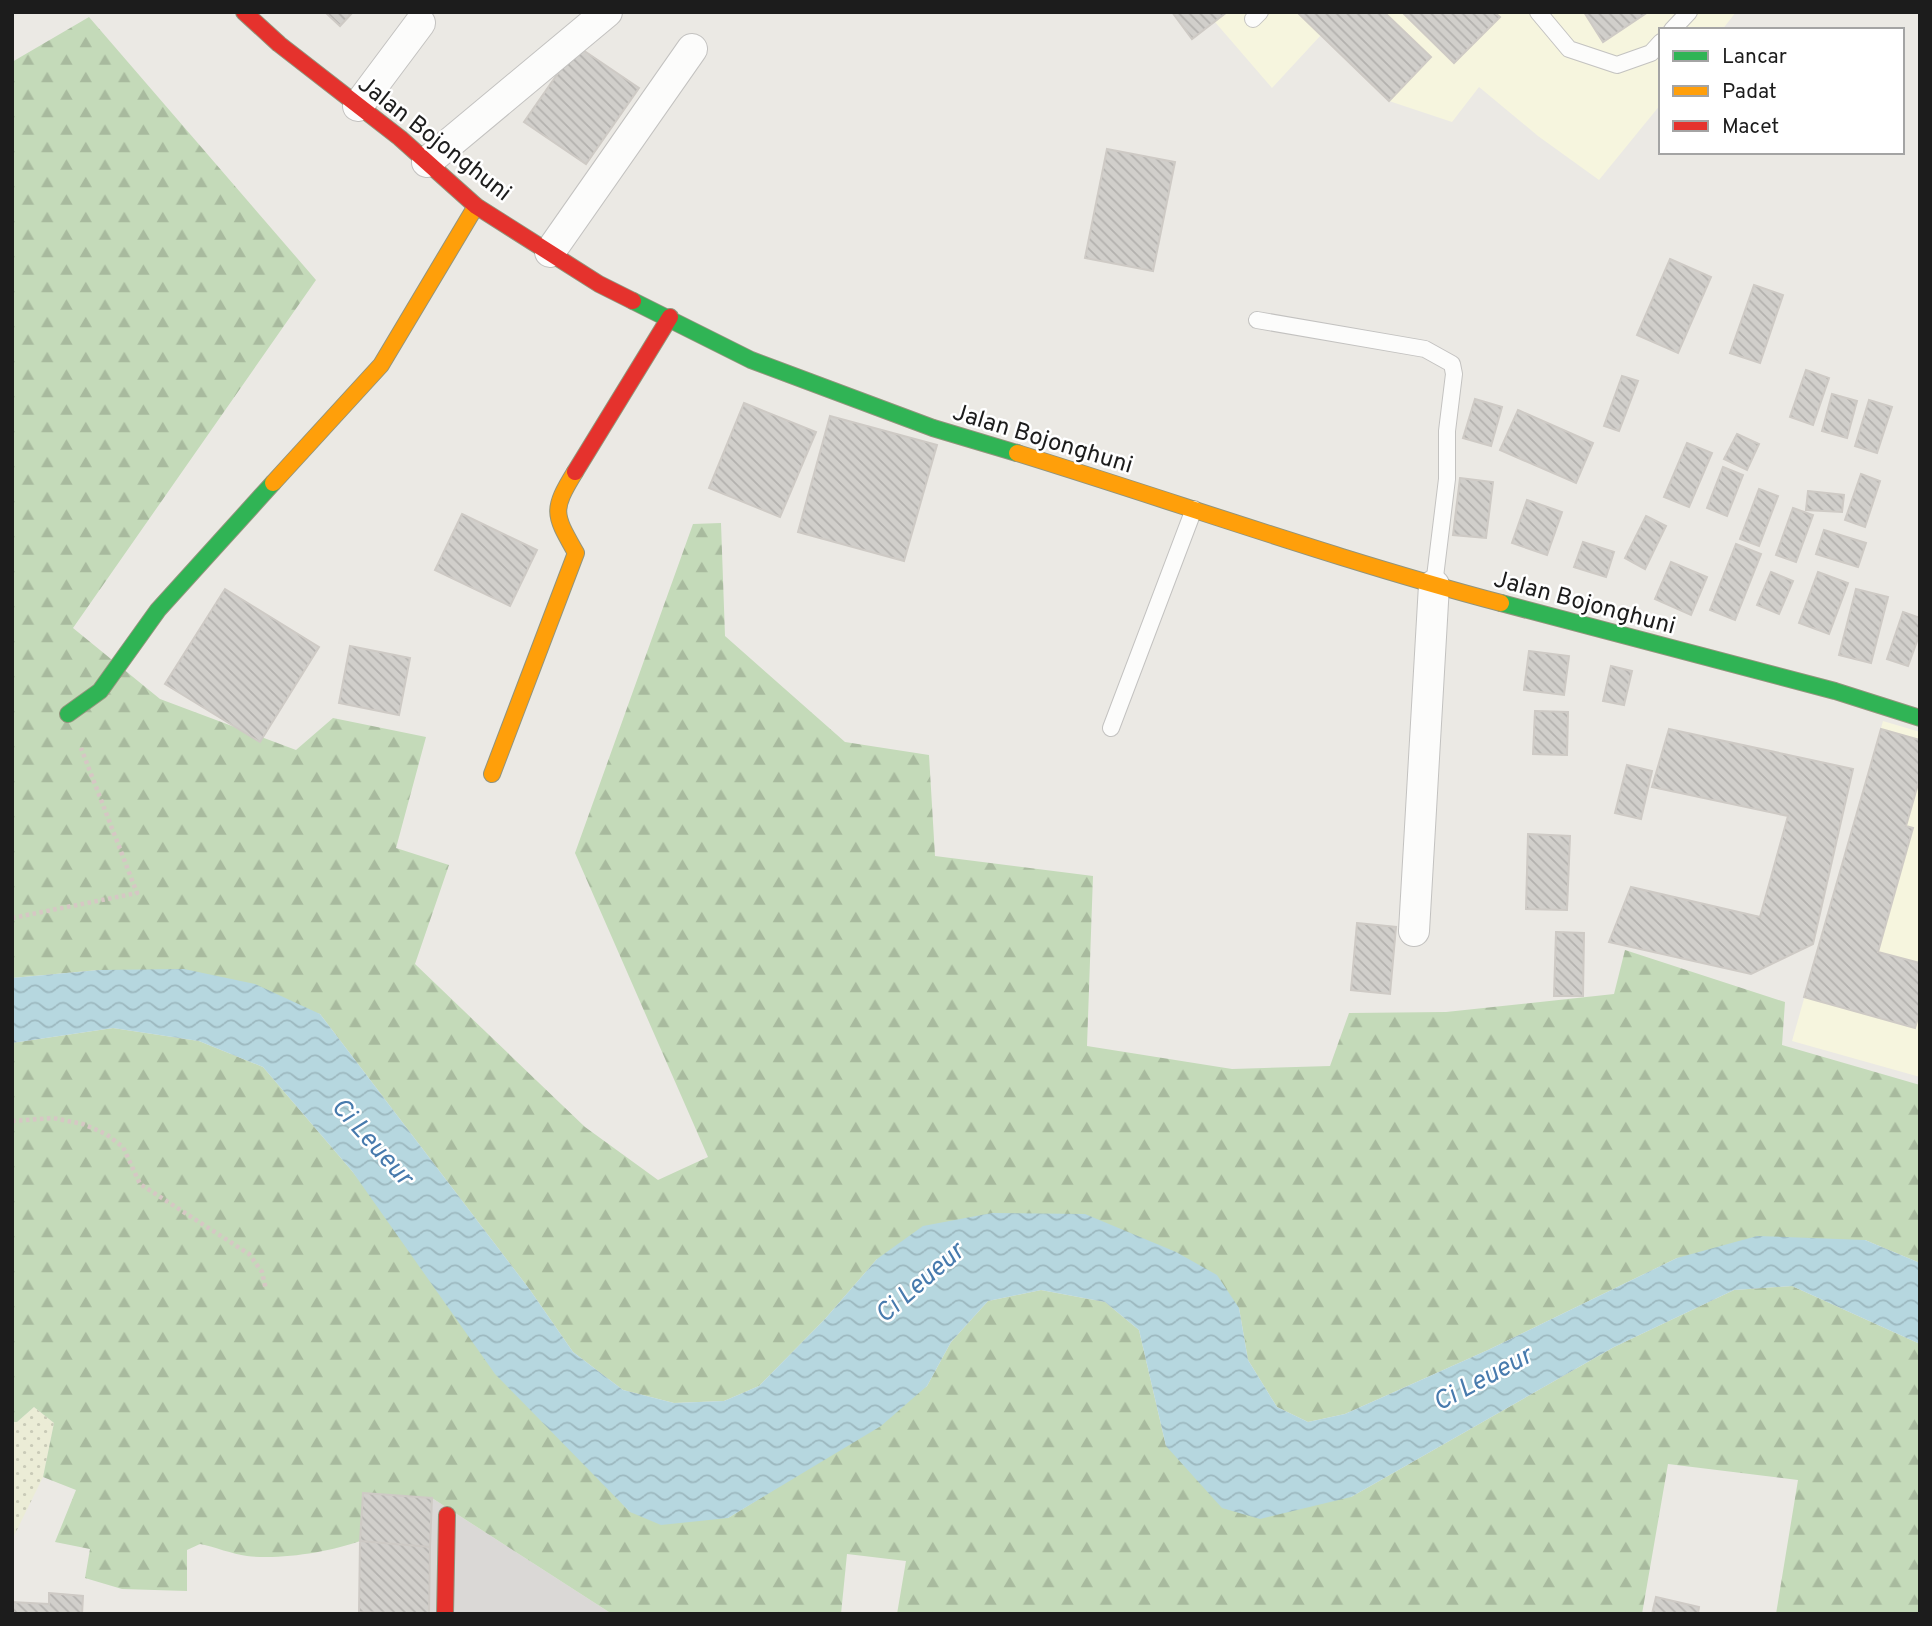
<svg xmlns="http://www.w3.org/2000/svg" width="1932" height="1626" viewBox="0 0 1932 1626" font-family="Overpass,sans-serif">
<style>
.residential{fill:#dad8d6}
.education{fill:#f6f5de}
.farmland{fill:url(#farmland-dots)}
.forest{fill:url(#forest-firs)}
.water{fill:url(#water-waves)}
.building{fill:url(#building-back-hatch);stroke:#cecac5;stroke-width:2}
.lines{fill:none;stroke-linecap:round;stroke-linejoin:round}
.lane-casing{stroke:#c3c2c0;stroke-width:18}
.street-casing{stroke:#c3c2c0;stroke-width:32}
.fast-casing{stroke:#92947c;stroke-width:18}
.slow-casing{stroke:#92947c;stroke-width:18}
.jam-casing{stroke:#92947c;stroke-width:18}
.path{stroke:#d6c7c4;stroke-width:4.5;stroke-dasharray:3.5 3.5;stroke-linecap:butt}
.lane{stroke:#fcfcfb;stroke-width:16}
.street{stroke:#fcfcfb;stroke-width:30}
.fast{stroke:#30b455;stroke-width:16}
.slow{stroke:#ff9f0a;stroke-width:16}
.jam{stroke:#e5322d;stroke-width:16}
.labels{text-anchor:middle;stroke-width:5;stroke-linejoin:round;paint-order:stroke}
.street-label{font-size:24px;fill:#1c1c1c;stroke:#fff}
.water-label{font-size:26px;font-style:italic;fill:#477aad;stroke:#fff}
</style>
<defs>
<pattern id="farmland-dots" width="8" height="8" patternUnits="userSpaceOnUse" patternTransform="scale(1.75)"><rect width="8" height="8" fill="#ebecd6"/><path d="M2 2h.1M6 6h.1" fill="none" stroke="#c9cab7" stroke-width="1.8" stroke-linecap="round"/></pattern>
<pattern id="forest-firs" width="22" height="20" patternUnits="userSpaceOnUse" patternTransform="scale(1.75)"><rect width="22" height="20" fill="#c4dab9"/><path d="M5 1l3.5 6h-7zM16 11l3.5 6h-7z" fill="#a8ba9e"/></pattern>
<pattern id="water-waves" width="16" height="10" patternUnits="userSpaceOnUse" patternTransform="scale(1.75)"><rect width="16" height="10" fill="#b6d7df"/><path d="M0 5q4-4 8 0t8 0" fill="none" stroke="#9cb8bf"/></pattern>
<pattern id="building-back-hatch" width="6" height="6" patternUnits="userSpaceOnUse" patternTransform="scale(1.75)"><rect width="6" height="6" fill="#d1cfcb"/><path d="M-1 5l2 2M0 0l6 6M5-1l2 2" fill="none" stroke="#b3b1ae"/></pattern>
</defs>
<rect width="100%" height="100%" fill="#ebe9e4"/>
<path class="residential" d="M363,1493l69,5 180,116h-253z"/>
<path class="education" d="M1172,12h564l-14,18h-61v74l-62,76 -61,-44 -59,-49 -27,35 -63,-21 -68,-66 -49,53 -57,-66 -23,17z
M1883,721l37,11v345l-128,-36z"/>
<path class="farmland" d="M34,1407l20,16 -11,54 -31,63v-118h5z"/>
<path class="forest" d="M89,17l227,263 -243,348 87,71 136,51 37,-32 93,19 -30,111 53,17 -34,99 170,163 73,53 50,-23 -133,-304 118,-329 28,-1 4,113 120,106 84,13 6,101 158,20 -6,170 145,23 98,-3 19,-53 97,-1 168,-18 11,-44 160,52 -3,43 138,40v178l-55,-23 -188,18 -189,92 -143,64 -37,8 -31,-15 -29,-47 -9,-52 -362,-49 -52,60 -66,67 -35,15 -50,2 -51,-13 -50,-38 -43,-62 -210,-276 -221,-44 -87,8v-916z
M113,1028l86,13 64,26 89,104 232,291 46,50 98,6 76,-47 123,-85 24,-44 37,-41 53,-11 64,12 34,28 27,116 185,51 263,-150 120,-57 58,-4 128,58v270h-144l22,-134 -130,-16 -26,150h-745l9,-53 -59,-7 -6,60h-229l-180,-116 -69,-5 -3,48c-30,11 -80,19 -113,15 -15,-2 -32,-9 -47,-12l-13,6v41l-65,-2 -37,-11 5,-29 -35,-7 21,-52 -33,-13 11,-54 -20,-16 -17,15h-5v-379z"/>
<path class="water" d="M184,969l71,15 65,30 210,276 43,62 50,38 51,13 50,-2 35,-15 66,-67 52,-60 46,-33 69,-13 93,1 91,38 41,23 22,33 9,52 29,47 31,15 37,-8 143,-64 189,-92 80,-22 108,4 55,23v81l-128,-58 -58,4 -120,57 -263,150 -91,22 -38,-11 -56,-62 -27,-116 -34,-28 -64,-12 -53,11 -37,41 -24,44 -46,40 -153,92 -67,7 -31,-13 -135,-138 -143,-203 -89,-104 -64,-26 -86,-13 -101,15v-65l87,-8z"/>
<path class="building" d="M325,12h28l-13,14z
M1172,12h55l-35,27z
M1297,12h87l47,45 -42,44z
M1402,12h92l6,5 -46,46z
M1584,12h64l-45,30z
M577,46l62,42 -53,76 -62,-42z
M1107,149l68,13 -22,109 -68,-13z
M1670,259l41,18 -33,76 -41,-18z
M1754,285l29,10 -23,68 -30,-10z
M1806,370l23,8 -16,47 -23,-8z
M1622,376l16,5 -19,50 -15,-5z
M1832,394l25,7 -10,37 -25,-7z
M1475,399l27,8 -11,39 -28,-8z
M1869,400l23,7 -15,46 -22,-7z
M744,403l72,29 -36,85 -71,-29z
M1518,410l75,33 -17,40 -76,-33z
M830,416l107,29 -33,116 -106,-29z
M1737,434l22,10 -12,26 -23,-11z
M1687,443l25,10 -23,54 -25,-10z
M1723,467l20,8 -16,41 -20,-8z
M1861,474l19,7 -15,46 -20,-7z
M1460,478l33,4 -7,56 -33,-3z
M1759,489l19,7 -19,50 -19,-7z
M1808,491l36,4 -2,17 -36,-2z
M1527,500l35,12 -15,43 -35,-12z
M1793,508l20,7 -17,47 -20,-7z
M462,514l75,36 -27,56 -75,-36z
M1646,516l20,10 -21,43 -20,-11z
M1824,530l42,13 -8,24 -42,-13z
M1583,542l31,10 -8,25 -32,-10z
M1736,544l25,10 -26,66 -25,-10z
M1671,562l36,15 -16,38 -36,-16z
M1771,572l22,9 -14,33 -22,-9z
M1818,572l30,11 -19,51 -30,-11z
M225,589l94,58 -59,95 -95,-58z
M1856,589l32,8 -17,66 -32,-8z
M1903,612l17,6v15l-12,33 -21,-7z
M350,646l60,12 -11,57 -60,-12z
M1529,651l40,5 -5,39 -40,-5z
M1611,666l21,5 -8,34 -21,-4z
M1535,711l33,1 -1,43 -34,-1z
M1669,729l184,40 -40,175 -62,30 -142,-32 22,-55 129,30 28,-101 -136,-29z
M1881,729l39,11v37l-14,49 7,2 -35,124 42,11v48l-5,17 -111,-31z
M1627,765l25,6 -11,48 -26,-6z
M1528,834l42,2 -3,74 -41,-1z
M1357,923l39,4 -6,67 -39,-4z
M1556,932l28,1 -1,63h-29z
M363,1493l69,5 -2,49 -70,-6z
M360,1541l70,6 -1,67 -70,-2z
M49,1593l34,3 -1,18h-70v-12l37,2z
M1656,1597l43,10 -1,7h-46z"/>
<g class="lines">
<defs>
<path id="lane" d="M1538,12l31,37 48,16 34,-12 10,-11
M1253,19l7,-7
M1672,30l17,-18
M1257,320l168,29 27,15 2,10 -7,57v48l-13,106
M1111,728l83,-219"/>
<path id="street" d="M358,106l62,-83
M427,162l180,-150
M550,252l142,-203
M1414,931l20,-346"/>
<path id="fast" d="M633,301l118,59 182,68 84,25
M1501,603l334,88 85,27
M68,714l32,-23 58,-81 115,-127"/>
<path id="slow" d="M1017,453c162,50 321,107 484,150
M273,483l108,-118 95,-159
M492,774l84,-221c-22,-39 -25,-42 -1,-81"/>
<path id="jam" d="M244,12l35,32 121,94 76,68 123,78 34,17
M575,472l95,-155
M445,1614l2,-99"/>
</defs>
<use href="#lane" class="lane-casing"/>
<use href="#street" class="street-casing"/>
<use href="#fast" class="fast-casing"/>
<use href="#slow" class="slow-casing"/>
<use href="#jam" class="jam-casing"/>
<path class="path" d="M12,918l125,-25 -56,-145
M12,1121l41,-3 30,6 23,10 17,13 17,37 109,70 13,18 4,18"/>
<use href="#lane" class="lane"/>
<use href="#street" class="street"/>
<use href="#fast" class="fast"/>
<use href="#slow" class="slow"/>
<use href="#jam" class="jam"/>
</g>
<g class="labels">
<g class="street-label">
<text transform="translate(435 138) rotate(38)" y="8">Jalan Bojonghuni</text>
<text transform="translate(1043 438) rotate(17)" y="8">Jalan Bojonghuni</text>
<text transform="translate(1585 602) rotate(15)" y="8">Jalan Bojonghuni</text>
</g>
<g class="water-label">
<text transform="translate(373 1141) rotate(48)" y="9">Ci Leueur</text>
<text transform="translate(919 1282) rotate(-41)" y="9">Ci Leueur</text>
<text transform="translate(1482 1378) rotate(-28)" y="9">Ci Leueur</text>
</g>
</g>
<rect width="1932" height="1626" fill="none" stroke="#1c1c1c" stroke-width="28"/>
<rect x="1659" y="28" width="245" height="126" fill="#ffffff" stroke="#a4a4a4" stroke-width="2"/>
<rect x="1673" y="51" width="35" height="10" fill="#30b455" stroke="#a4a4a4" stroke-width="2"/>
<text x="1722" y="63" font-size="21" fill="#1c1c1c">Lancar</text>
<rect x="1673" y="86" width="35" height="10" fill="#ff9f0a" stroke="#a4a4a4" stroke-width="2"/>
<text x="1722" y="98" font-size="21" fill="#1c1c1c">Padat</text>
<rect x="1673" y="121" width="35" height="10" fill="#e5322d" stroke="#a4a4a4" stroke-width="2"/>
<text x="1722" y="133" font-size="21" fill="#1c1c1c">Macet</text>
</svg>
